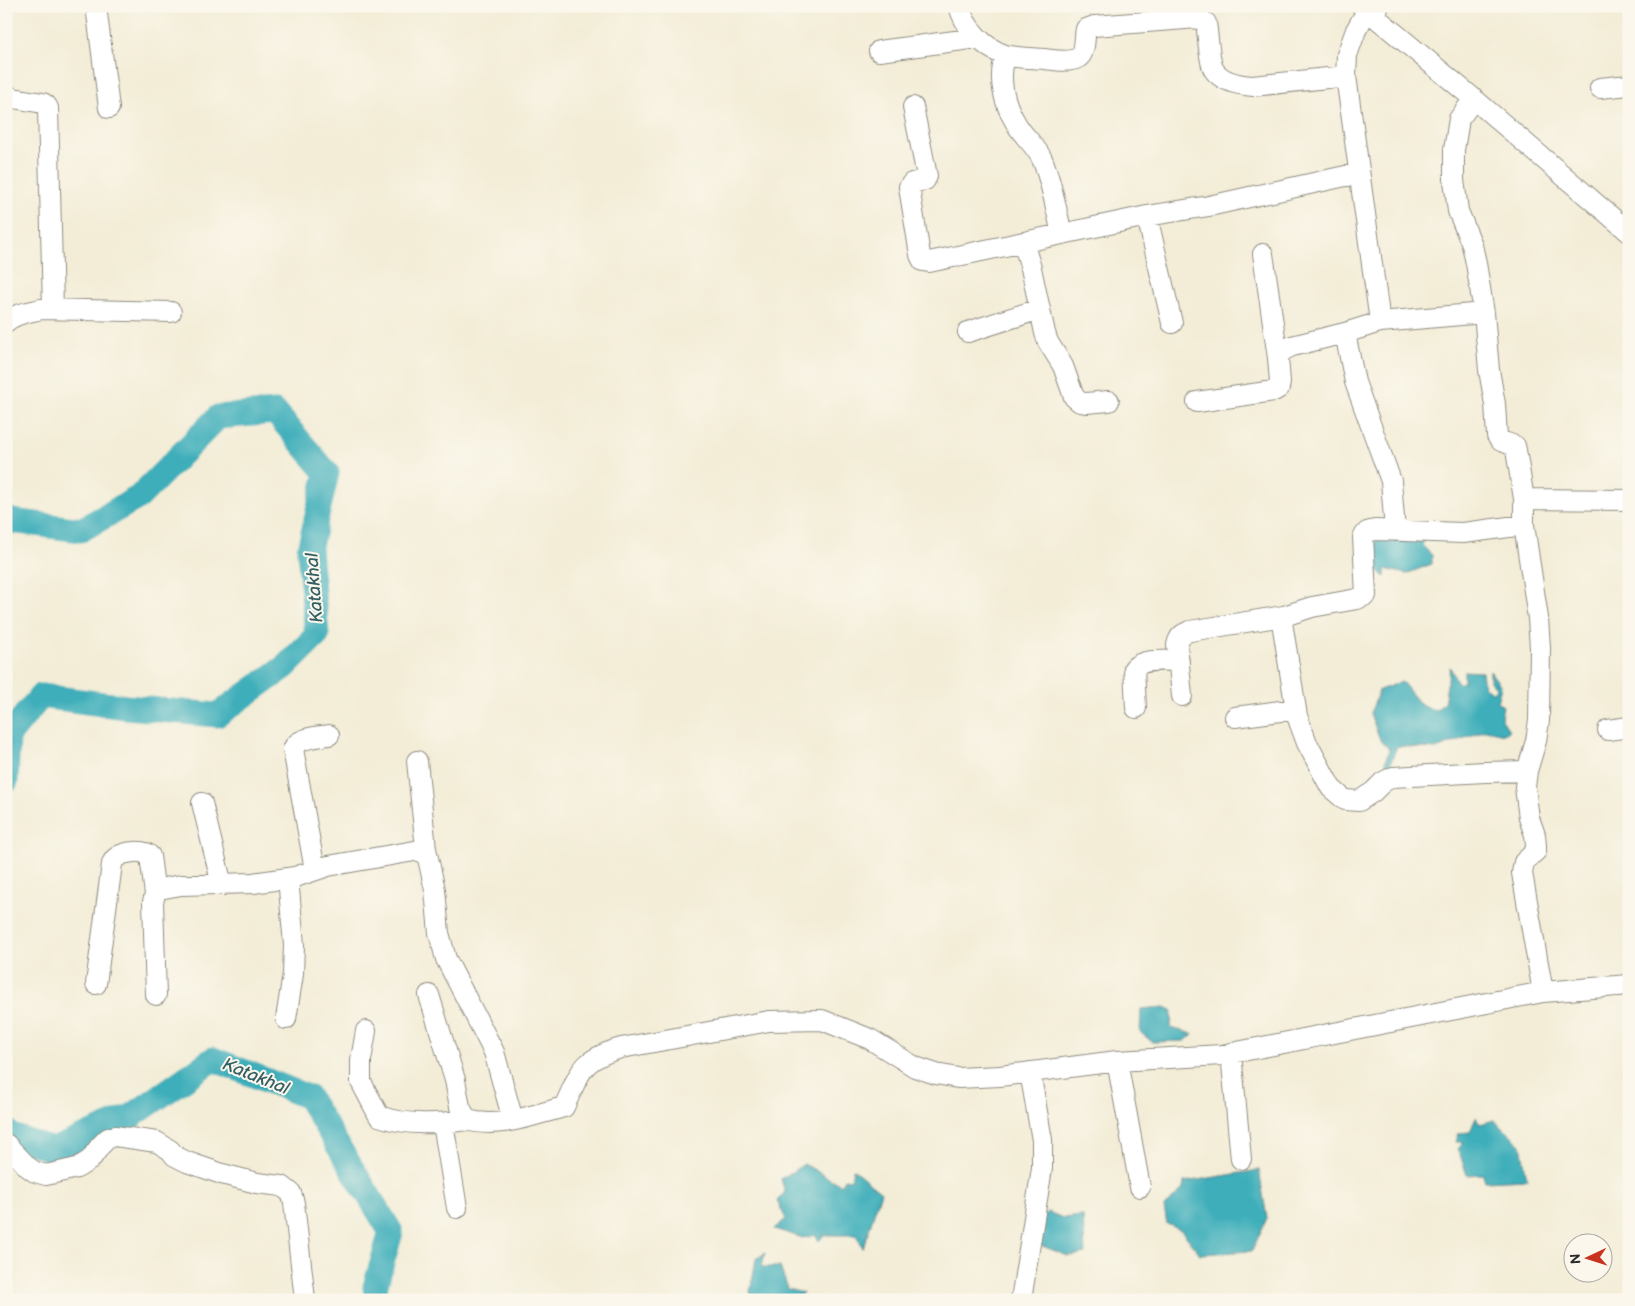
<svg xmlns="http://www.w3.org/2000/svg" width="1635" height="1306" viewBox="0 0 1635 1306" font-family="'Balsamiq Sans',sans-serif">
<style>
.water{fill:#3eaeba;stroke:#346c72}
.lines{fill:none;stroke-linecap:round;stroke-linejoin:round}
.river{stroke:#3eaeba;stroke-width:25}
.minor-casing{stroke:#8f8c81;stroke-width:22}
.minor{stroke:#fff;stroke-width:20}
.labels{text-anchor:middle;stroke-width:4;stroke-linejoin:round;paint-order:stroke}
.water-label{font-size:18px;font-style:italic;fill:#335f64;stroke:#fbf7ec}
</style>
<rect width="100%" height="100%" fill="#fbf7ec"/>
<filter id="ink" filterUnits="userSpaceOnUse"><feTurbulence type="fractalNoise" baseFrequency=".02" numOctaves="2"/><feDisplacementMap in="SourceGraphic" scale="10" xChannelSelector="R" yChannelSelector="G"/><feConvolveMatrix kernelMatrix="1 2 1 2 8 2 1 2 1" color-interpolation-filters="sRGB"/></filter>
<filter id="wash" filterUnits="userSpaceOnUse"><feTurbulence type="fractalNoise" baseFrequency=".0096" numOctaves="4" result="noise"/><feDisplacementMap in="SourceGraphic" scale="20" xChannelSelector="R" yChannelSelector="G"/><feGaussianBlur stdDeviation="1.12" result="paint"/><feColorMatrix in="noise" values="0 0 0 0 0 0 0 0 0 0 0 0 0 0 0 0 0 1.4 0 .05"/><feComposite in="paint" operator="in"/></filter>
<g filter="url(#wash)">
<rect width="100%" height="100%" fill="#f3edd7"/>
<path class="water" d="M1380,536l32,6 14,-5 -4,8 10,10v9l-26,10 -21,-5v8l-14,-11v-17z
M1450,667l8,17 6,-3v-10l18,1 2,15 9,5 4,-5 -7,-5v-11l11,15 -4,16 6,4 -2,12 8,12 -5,4 -18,-4 -50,19 -39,-3 -9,24 -3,-8 5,-13 -9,-7 -11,-28 9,-24 23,-8 20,24 14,4 8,-7z
M1164,1007l8,3 -1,18 22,6 -8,7 -33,1 -12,-10 1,-23z
M1476,1117l4,7 14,-4 27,24 6,35 -42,2 -2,-7 -16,1 -9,-26 6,-7h-8l3,-9 11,-1z
M804,1164l37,21 3,-6 7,1 2,-11 28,23 -18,56 -7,-13h-32l-5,6 -3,-6 -13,3 -29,-9 12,-10 -9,-18 8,-9 -4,-13z
M1259,1170l8,48 -15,33 -52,3 -19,-24 -14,-6 -3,-17 19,-18 1,-7z
M1048,1212l15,6 20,-2 2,38 -17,2 -36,-14 1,-16z
M765,1253l-3,14h18l8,22 15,4 -9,7h-41l-3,-8 6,-33z"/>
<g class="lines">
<path class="river" d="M6,518l6,3 69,9 58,-33 79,-80 57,-5 52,61 -18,77 8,85 -32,32 -68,48 -91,-8 -85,-11 -33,40 -2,45
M6,1130l1,4 46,16 79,-34 81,-57 95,38 83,135 -16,55 2,13"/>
</g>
</g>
<g filter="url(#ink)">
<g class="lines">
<defs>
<path id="minor" d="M96,6l13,102
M959,6c6,22 25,42 46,49 12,3 27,3 39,4 10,1 25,4 34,-1 8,-5 6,-21 8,-29l8,-3 104,-8 8,5c2,10 3,40 8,47 8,12 26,15 39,16l93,-10
M1362,6l112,93 155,133
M1379,6l-12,5 -11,19 -9,25 -1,21 34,246
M879,51l99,-13
M1006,55c-9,23 -2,49 11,70 7,12 19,21 25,34 10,23 14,51 20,75
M1600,88l29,-3
M6,95l7,3 30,5 3,2 2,3 5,201
M913,107l14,69 -2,4 -13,3 -3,4 11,68 3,6 6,1 218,-46 62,-10 150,-33
M1147,216l25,107
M1023,242l8,26 14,65 3,9 15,24 11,31 6,5 6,1 23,-2
M1263,254l15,104
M1484,313l5,57 6,34 2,32 4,5 14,5 1,4 8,49v26l14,93 2,30 -1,72 -3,21 -9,30 -2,16 4,31 6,17 1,11v5l-12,11 -2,11 21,119
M6,322c9,-9 24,-10 35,-13l130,3
M968,332l72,-23
M1345,333l10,49 36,99 4,50
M1197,402l77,-11 5,-3 1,-6 -2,-24 4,-7 10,-5 53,-13 35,-11 104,-9 -8,-50 -4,-18 -14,-34 -4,-31v-30l5,-31 15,-20
M1524,499l105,1
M1524,525l-61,8 -88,-3 -8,2 -4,5 3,58 -9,4 -45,8 -28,9 -2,6 15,94 10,27 24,45 14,12 14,1 14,-9 10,-10 10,-5 92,-5 42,-1
M1182,696l-5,-51c2,-9 5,-11 13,-14l94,-15
M1136,708l-2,-40c10,-10 31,-7 45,-7
M1235,717l61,-8
M1608,730l21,-3
M417,761l9,88 9,41 4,43 7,26 48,93 19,68
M202,803l20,82
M315,870l-22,-121c5,-12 25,-12 36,-14
M96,984l16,-120c1,-3 2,-5 5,-7 7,-5 27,-8 33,-1l5,38
M156,995l-3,-93 2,-8 4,-5 22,-4 72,-2 42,-6 33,-11 98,-17
M429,995l26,85 5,27 7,13c32,9 66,-5 97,-13 17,-36 16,-47 57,-59l148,-27 53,-1 48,19 45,28 21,7 22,4 42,-2 117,-15 105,-6 321,-63 86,-7
M286,1019l7,-45 1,-29 -6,-67
M366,1031l-5,29v22l18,34c28,10 59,8 88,4
M1231,1053l10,106
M1117,1061l23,126
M443,1123l14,85
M6,1144l22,23 7,5 11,3 31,-7 13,-8 10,-14 8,-8 7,-2 42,6 13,8 5,6 12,6 35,12 35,9 25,3 9,7 3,10 11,97
M1021,1300l21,-132v-28l-12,-68"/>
</defs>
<use href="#minor" class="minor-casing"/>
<use href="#minor" class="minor"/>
</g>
</g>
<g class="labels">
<g class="water-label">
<text transform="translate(314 588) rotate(-94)" y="6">Katakhal</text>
<text transform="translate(256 1076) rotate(22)" y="6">Katakhal</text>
</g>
</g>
<rect width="1635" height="1306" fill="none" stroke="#fbf7ec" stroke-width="25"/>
<g transform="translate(1588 1258) rotate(266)"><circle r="24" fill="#fbf7ec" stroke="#a8a59f"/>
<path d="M0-4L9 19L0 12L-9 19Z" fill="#c8321e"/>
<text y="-8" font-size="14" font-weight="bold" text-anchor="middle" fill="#2b2b2b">N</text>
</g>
</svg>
